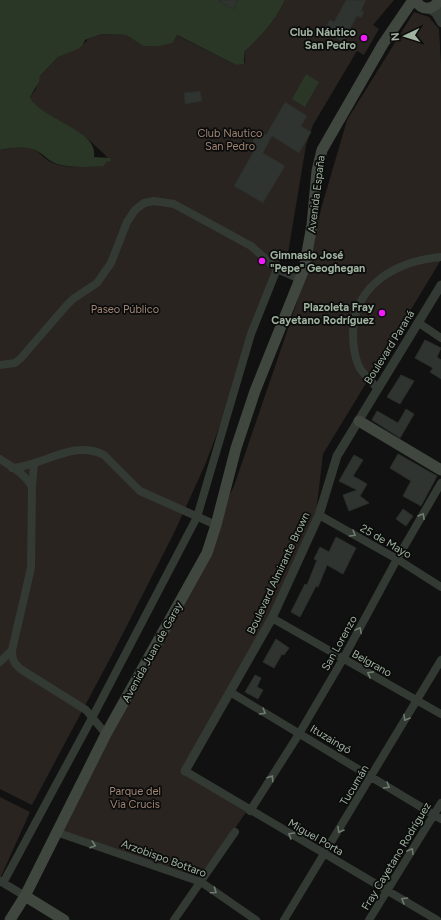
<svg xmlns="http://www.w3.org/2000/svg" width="441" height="920" viewBox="0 0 441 920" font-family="Figtree,sans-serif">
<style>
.green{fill:#292420}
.water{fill:#2a3626}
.building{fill:#303430;stroke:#2a2e2b}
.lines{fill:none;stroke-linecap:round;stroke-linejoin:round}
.minor{stroke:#333933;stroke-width:8}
.tertiary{stroke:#333933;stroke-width:9}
.secondary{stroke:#3f473f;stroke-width:11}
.oneway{stroke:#6f7c6f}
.poi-dot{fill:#f31bfe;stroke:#0b0c0b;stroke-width:1.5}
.labels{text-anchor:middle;stroke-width:3.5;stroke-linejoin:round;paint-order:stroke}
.poi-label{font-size:11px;font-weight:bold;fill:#a0b3a0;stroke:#0b0c0b;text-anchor:end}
.park-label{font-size:11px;fill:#a08475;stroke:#0b0c0b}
.street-label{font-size:11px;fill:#a0b3a0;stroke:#0b0c0b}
</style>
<rect width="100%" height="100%" fill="#101110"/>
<path class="green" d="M285,0h109l-21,25 6,4 -15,26 -7,-4 -44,74 -7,20 -18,108 -5,-3 -6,25 -72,190 -31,68 -61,120 -81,152 -32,-16v-639c10,-1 21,-4 31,-2 7,2 10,7 15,11 15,12 48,8 64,1 -9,-9 -19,-19 -30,-27 -16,-11 -41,-18 -50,-36l6,-8 4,-13 18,-19 25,-12 5,-6 14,-5 24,1 17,11 33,-11 60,30 9,-2 -1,-11c17,-15 32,-32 41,-52z
M414,12l15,5 10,12 2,36v195l-118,194 -7,60 -47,103 -87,154 65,40 -46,66 -144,-46 134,-256 43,-89 73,-213 14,-64 26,-89z
M0,797l30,15 -30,67z"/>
<path class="water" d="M0,0h285c-9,20 -24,37 -41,52v12l-8,1 -59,-30 -5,8 -13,3h-16l-17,-11 -24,-1 -17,6 -2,5 -5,4 -20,8 -18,19 -1,6 -9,15c12,24 69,32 64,60l16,1 1,3 -5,1 -2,4c-16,1 -32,2 -47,-2 -8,-3 -11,-7 -18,-12 -11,-7 -26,-4 -39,-2z
M306,74l13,8 -14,25 -13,-8z"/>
<path class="building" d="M218,0h20l-5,9z
M346,0h20l-5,11 3,1 -3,6 -4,-2 -12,22 -3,3 -17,-9 4,-11 2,-1 3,2z
M200,91l2,10 -17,3 -1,-11z
M285,102l22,14 -6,10 10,6 -12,21 -27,-17 -9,17 22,13 -22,37 -29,-17 22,-39 -5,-3 8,-13 7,4z
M425,340l16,8 -4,9 4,3v19l-11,-7 3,-4 -18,-10z
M401,375l13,6 -14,23 -13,-7z
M406,409l8,5 -14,24 -28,-18 5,-9 21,12z
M398,454l39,22 -16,30 -18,-10 8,-15 -21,-13z
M354,455l9,5 -10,16 14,8 -7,12 9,7 -20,8 -6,-16 14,-5 -18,-9z
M403,509l10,7 -7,10 -10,-7z
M336,537l20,11 -13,26 -16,-9 -9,22 -2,-1 -16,31 -9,-5 14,-28 2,1 10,-25 -3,-1 6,-12 9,5z
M276,639l13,9 -5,7 -2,-1 -8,14 -11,-6z
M255,675l6,3 -4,9 6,3 -5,9 -13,-7z"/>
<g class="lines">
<path class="minor" d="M439,0l2,12
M428,9l7,4 6,10
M419,323l22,15
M0,365l15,-2 6,-5 45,-52 7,-7 24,-16 14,-20 16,-41 8,-12 9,-7 10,-2 20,3 77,42 26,23 23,10
M377,388c-5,-6 -11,-12 -16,-18 -7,-11 -8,-26 -8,-38 2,-49 45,-71 88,-75
M0,459c12,8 25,15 32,28l-1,81 -19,82c0,10 2,14 10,20l64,40 20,24
M12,468c31,-2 62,-29 92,-13l36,36 76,34
M32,487l2,-23
M319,515l78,44 44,28
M272,618l169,96
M0,662l12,-12
M230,692l211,127
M185,771l252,149
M250,811l49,-77 44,-75 54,-100 44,-76
M56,832l145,50 55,38
M0,881l25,15
M3,883l89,-165 105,-201 54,-183 26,-65
M174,920l61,-88
M284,920l157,-260
M369,920l72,-117"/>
<path class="tertiary" d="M185,771l87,-153 47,-103 18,-59 104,-171"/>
<path class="secondary" d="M416,0c4,11 18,11 23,0
M359,421l82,49
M25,896l39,24
M10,920l15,-24 81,-162 101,-181 9,-28 20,-77 19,-57 49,-122 8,-44 5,-54 5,-21 61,-106 30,-44"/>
</g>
<defs><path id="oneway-chevron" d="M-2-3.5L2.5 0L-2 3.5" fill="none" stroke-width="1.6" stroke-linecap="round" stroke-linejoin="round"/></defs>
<g class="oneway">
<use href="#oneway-chevron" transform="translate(422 516) rotate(-60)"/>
<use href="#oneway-chevron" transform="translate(353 534) rotate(30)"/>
<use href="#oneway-chevron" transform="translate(359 630) rotate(-62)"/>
<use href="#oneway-chevron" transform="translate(370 674) rotate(-151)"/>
<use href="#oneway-chevron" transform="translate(263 712) rotate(31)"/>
<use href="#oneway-chevron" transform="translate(406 718) rotate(120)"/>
<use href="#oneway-chevron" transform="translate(271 778) rotate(-57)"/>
<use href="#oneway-chevron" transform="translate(387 786) rotate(31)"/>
<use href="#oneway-chevron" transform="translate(340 830) rotate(121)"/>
<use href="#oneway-chevron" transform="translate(291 835) rotate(-149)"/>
<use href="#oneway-chevron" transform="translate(93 845) rotate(18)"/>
<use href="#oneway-chevron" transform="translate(411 851) rotate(-59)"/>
<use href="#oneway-chevron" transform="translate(214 891) rotate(35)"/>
<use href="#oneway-chevron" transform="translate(404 900) rotate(-149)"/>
</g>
<g class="poi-dot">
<circle cx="364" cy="38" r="4"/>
<circle cx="262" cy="261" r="4"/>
<circle cx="382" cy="313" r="4"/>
</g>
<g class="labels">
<g class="poi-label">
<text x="356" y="36">Club Náutico<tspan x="356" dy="13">San Pedro</tspan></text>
<text x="270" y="259" text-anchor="start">Gimnasio José<tspan x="270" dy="13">"Pepe" Geoghegan</tspan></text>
<text x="374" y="311">Plazoleta Fray<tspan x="374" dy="13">Cayetano Rodríguez</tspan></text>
</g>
<g class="park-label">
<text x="230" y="137">Club Nautico<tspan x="230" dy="13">San Pedro</tspan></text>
<text x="125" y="313">Paseo Público</text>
<text x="135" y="795">Parque del<tspan x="135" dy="13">Via Crucis</tspan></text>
</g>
<g class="street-label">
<text transform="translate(316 194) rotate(-83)" y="4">Avenida España</text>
<text transform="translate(389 347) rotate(-58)" y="4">Boulevard Paraná</text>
<text transform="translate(386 541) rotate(30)" y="4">25 de Mayo</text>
<text transform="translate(278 573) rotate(-65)" y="4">Boulevard Almirante Brown</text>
<text transform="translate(339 643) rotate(-61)" y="4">San Lorenzo</text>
<text transform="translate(152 652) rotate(-61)" y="4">Avenida Juan de Garay</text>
<text transform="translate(372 663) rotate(29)" y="4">Belgrano</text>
<text transform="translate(331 739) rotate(31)" y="4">Ituzaingó</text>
<text transform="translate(354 785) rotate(-59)" y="4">Tucumán</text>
<text transform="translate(316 837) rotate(30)" y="4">Miguel Porta</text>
<text transform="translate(396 856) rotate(-59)" y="4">Fray Cayetano Rodríguez</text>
<text transform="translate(164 858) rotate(20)" y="4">Arzobispo Bottaro</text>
</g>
</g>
<g transform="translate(405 36) rotate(266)" stroke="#0b0c0b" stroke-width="3" paint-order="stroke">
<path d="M0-3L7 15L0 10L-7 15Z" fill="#a0b3a0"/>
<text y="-6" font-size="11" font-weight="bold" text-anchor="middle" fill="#a0b3a0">N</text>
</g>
</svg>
